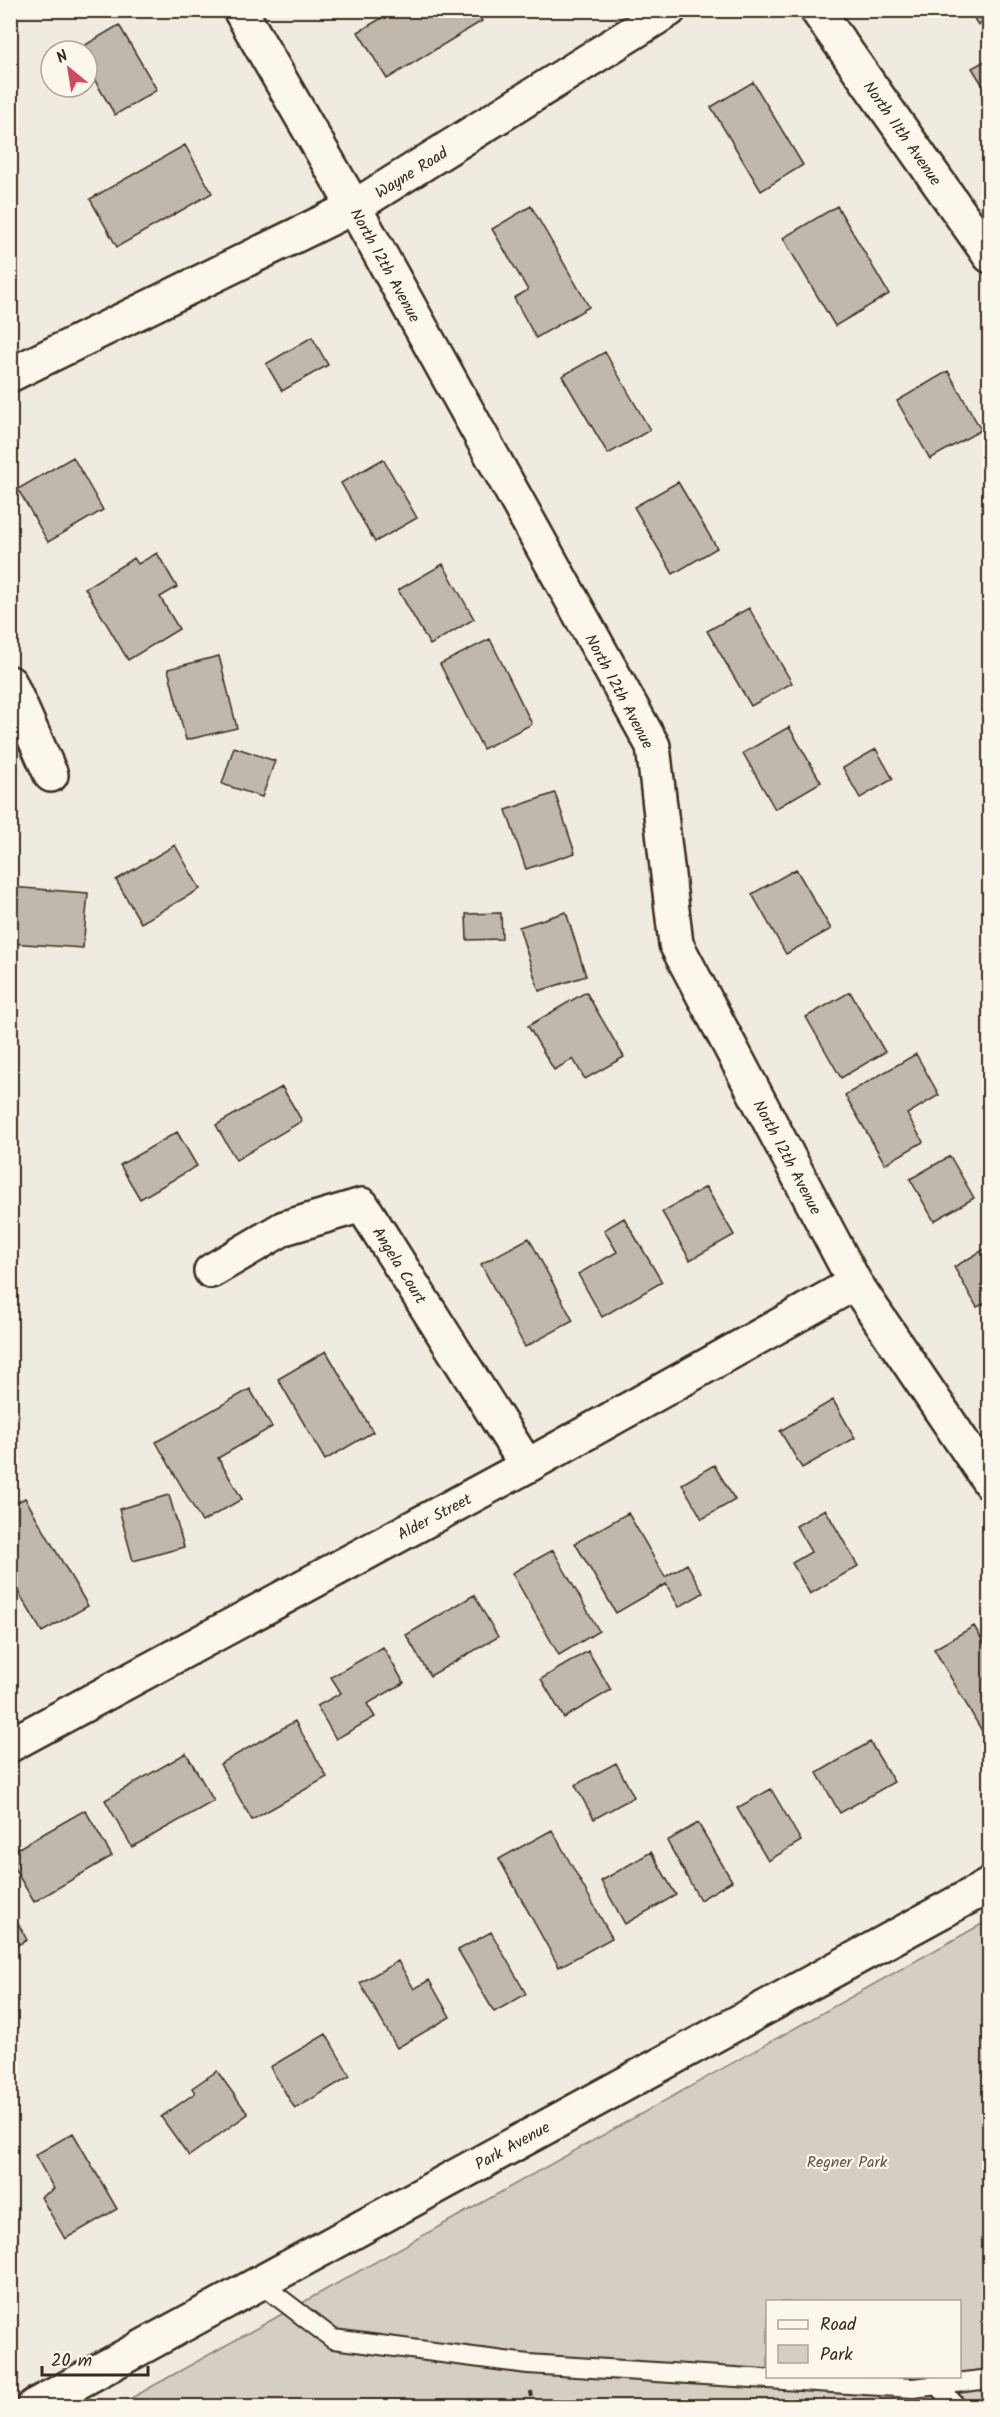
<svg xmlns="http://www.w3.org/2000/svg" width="1000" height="2417" viewBox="0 0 1000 2417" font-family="Kalam,sans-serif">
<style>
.green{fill:#d5cec3;stroke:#887c70;stroke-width:1.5;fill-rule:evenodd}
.building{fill:#c0b8ad;stroke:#3b2a1e;stroke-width:1.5}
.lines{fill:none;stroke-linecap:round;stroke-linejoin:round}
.service-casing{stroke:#3b2a1e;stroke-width:22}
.minor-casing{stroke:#3b2a1e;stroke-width:38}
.tertiary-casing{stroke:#3b2a1e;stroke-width:38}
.path{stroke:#3b2a1e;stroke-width:4;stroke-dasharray:6 4.5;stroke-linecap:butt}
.service{stroke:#fbf7ec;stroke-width:18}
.minor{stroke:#fbf7ec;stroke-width:33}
.tertiary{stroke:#fbf7ec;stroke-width:33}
.labels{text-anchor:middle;stroke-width:4.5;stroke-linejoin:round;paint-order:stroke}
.street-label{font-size:16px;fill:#3b2a1e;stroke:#fbf7ec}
.park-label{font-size:16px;fill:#625347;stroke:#fbf7ec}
</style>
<rect width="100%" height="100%" fill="#f0ebe0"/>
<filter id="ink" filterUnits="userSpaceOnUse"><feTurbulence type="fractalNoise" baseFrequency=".0167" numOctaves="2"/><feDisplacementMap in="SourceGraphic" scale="12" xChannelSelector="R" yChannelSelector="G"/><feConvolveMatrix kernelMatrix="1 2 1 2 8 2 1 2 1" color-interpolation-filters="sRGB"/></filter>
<g filter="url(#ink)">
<path class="green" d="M989,1920v486h-872zM768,2302h192v74h-192z"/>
<path class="building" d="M395,10h80l7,11 -95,58 -29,-47z
M969,10h21v8l-12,7z
M119,25l38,65 -42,25 -28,-48v-16l-10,-1z
M990,58v39l-18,-29z
M753,82l50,83 -42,26 -50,-84z
M185,145l27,48 -95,54 -27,-48z
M531,206l58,101 -53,31 -22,-40 14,-8 -36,-61z
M837,206l52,88 -54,32 -52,-88z
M312,337l16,28 -46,26 -16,-27z
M605,352l45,78 -42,24 -46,-78z
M948,371l33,59 -51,29 -33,-58z
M73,457l30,53 -55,32 -30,-53z
M383,459l34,59 -42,24 -34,-59z
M678,482l39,66 -44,26 -39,-67z
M157,553l20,34 -17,10 19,32 -51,31 -43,-72 49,-30 4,6z
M443,564l31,55 -44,26 -32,-55z
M749,608l43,75 -41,23 -44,-75z
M490,639l42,85 -49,25 -43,-85z
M219,656l18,72 -51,12 -18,-71z
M789,727l32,55 -46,27 -32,-56z
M234,747l41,14 -13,36 -40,-13z
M876,749l17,30 -33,19 -17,-30z
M555,793l20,60 -49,16 -20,-59z
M175,845l25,44 -59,34 -25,-43z
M796,869l35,60 -45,25 -34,-60z
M10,887l78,6 -5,55 -73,-5z
M566,912l20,64 -47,15 -20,-64z
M501,913l1,26 -35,1 -1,-26z
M586,992l38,65 -39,22 -12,-20 -19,11 -26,-44z
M850,992l35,60 -44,26 -35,-61z
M916,1054l23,41 -32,19 16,28 -38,22 -40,-69z
M282,1087l20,34 -66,39 -20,-35z
M177,1132l20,34 -57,33 -20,-34z
M950,1156l24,42 -40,23 -24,-42z
M706,1187l28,48 -44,25 -28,-48z
M624,1218l38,64 -60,35 -24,-43 39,-22 -13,-22z
M529,1238l44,83 -48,26 -44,-83z
M990,1246v55l-13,6 -23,-40z
M326,1351l47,81 -48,28 -47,-81z
M250,1389l22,38 -54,31 24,41 -40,23 -46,-80z
M833,1400l22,38 -53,30 -22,-37z
M714,1465l21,35 -33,19 -20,-35z
M169,1495l15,52 -51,14 -14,-52z
M25,1498l63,108 -46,26 -32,-54v-72z
M825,1509l33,57 -48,28 -18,-31 19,-11 -15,-26z
M628,1513l37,64 22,-13 16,29 -24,14 -13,-23 -50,29 -41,-70z
M553,1550l46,81 -40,24 -47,-82z
M474,1595l24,42 -68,39 -24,-41z
M974,1626l16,27v82l-4,3 -52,-89z
M383,1647l21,36 -37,21 8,13 -39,22 -19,-33 24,-13 -10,-16z
M588,1651l23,39 -47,28 -23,-39z
M295,1721l32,56 -75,43 -32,-56z
M870,1742l24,40 -54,31 -23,-40z
M186,1753l28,48 -82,46 -27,-47z
M616,1763l18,34 -40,22 -19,-34z
M771,1789l30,52 -33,20 -31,-53z
M85,1810l27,46 -78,46 -24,-41v-8z
M698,1823l34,58 -32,19 -33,-59z
M552,1830l60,108 -53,29 -60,-108z
M651,1852l25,43 -51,29 -24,-43z
M10,1909l17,31 -17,9z
M491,1932l35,62 -32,18 -36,-62z
M398,1961l16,28 15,-9 21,37 -53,31 -37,-65z
M326,2034l24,42 -55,33 -25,-42z
M217,2071l31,43 -59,42 -28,-39 34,-24 -3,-5z
M73,2133l44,76 -52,30 -24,-42 13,-8 -19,-34z
M10,2228l8,13 -8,4z"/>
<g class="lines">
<defs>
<path id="service" d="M260,2283l73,56 195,25 385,24 77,-9
M937,2385l19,21"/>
<path id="minor" d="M240,10l114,197 299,539 23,198 179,339 135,200
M817,10l173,246
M10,375l344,-168 315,-197
M10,683l41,92
M211,1271l73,-43 78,-23 165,261
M10,1745l517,-279 328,-183"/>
<path id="tertiary" d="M34,2406l956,-521"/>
</defs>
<use href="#service" class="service-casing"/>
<use href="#minor" class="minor-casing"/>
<use href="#tertiary" class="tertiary-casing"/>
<path class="path" d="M531,2391l2,15"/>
<use href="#service" class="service"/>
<use href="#minor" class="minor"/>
<use href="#tertiary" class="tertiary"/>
</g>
</g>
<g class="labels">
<g class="street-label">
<text transform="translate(903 133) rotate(55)" y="6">North 11th Avenue</text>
<text transform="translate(411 172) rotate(-32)" y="6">Wayne Road</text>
<text transform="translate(386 265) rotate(61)" y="6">North 12th Avenue</text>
<text transform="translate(620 691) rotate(62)" y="6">North 12th Avenue</text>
<text transform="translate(788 1157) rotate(62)" y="6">North 12th Avenue</text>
<text transform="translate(400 1265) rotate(58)" y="6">Angela Court</text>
<text transform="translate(434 1516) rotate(-28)" y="6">Alder Street</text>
<text transform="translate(512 2145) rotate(-29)" y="6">Park Avenue</text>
</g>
<g class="park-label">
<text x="847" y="2167">Regner Park</text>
</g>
</g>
<rect width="1000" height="2417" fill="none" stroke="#fbf7ec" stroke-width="36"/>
<rect x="18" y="18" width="964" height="2381" fill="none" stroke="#3b2a1e" stroke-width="2" filter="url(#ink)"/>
<rect x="766" y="2300" width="195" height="78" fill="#fbf7ec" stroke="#aea59a" stroke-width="1.5"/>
<rect x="778" y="2320" width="30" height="9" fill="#fbf7ec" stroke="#aea59a" stroke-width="1.5"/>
<text x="820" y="2330" font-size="18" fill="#3b2a1e">Road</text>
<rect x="778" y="2345" width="30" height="18" fill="#d5cec3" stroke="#aea59a" stroke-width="1.5"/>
<text x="820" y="2360" font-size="18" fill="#3b2a1e">Park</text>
<g transform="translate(69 69) rotate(330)"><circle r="28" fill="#fbf7ec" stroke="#aea59a" stroke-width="1.5"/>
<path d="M0-4.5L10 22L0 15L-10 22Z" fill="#d1495b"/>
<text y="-9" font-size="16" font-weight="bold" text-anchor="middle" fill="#3b2a1e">N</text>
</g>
<path d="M42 2366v9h106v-9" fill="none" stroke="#3b2a1e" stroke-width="3"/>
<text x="51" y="2366" font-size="18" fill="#3b2a1e" stroke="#fbf7ec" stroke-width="4.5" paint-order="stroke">20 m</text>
</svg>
